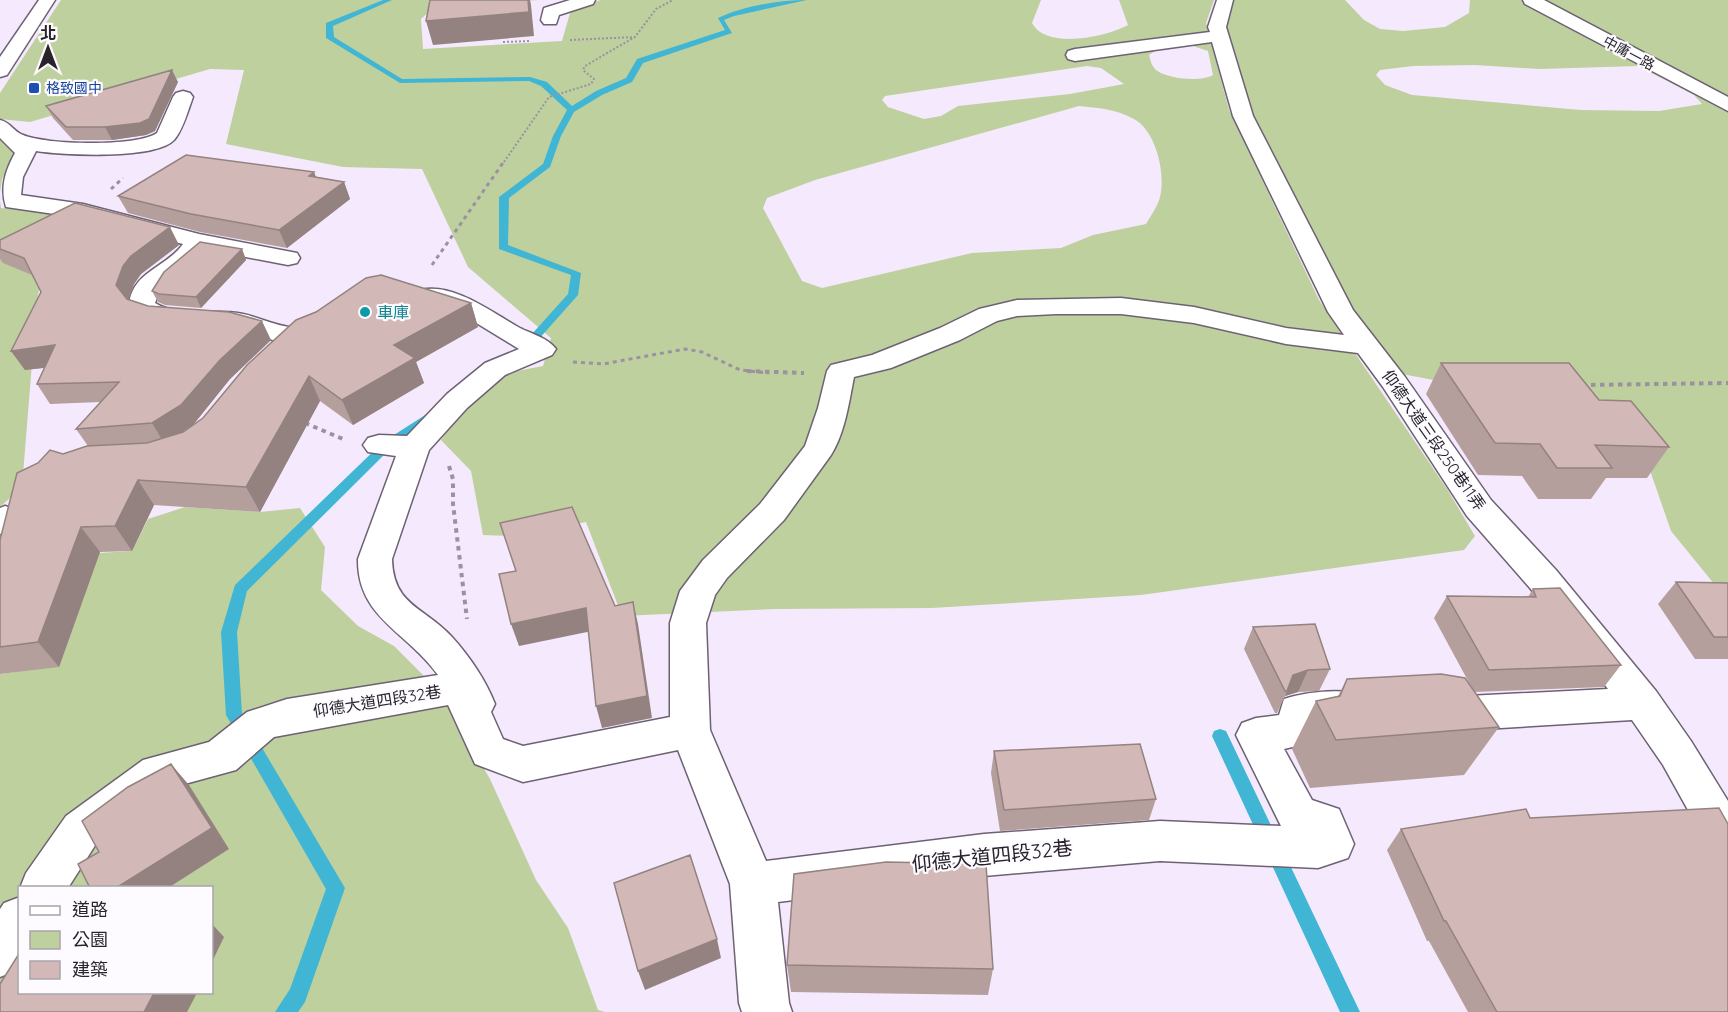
<svg xmlns="http://www.w3.org/2000/svg" width="1728" height="1012" viewBox="0 0 1728 1012" font-family="Quicksand,'Noto Sans TC',sans-serif">
<style>
.green{fill:#bed09d;fill-rule:evenodd}
.lines{fill:none;stroke-linecap:round;stroke-linejoin:round}
.stream{fill:#40b6d4;fill-rule:evenodd}
.minor-casing{stroke:#6d6274;stroke-width:3}
.major-casing{stroke:#6d6274;stroke-width:3}
.path-far2{stroke:#9b92a1;stroke-width:2;stroke-dasharray:2 2;stroke-linecap:butt}
.path-far1{stroke:#9b92a1;stroke-width:3;stroke-dasharray:4 4;stroke-linecap:butt}
.path{stroke:#9b92a1;stroke-width:4;stroke-dasharray:4.5 4.5;stroke-linecap:butt}
.minor{fill:#fff;fill-rule:evenodd}
.major{fill:#fff;fill-rule:evenodd}
.wall{fill:#b59f9d}
.shaded-wall{fill:#938280}
.building{fill:#d2b9b7;stroke:#938280;stroke-width:1.5}
.transit-dot{fill:#1a4fb4;stroke:#fdfbff;stroke-width:2}
.culture-dot{fill:#0f9aa8;stroke:#fdfbff;stroke-width:2}
.labels{text-anchor:middle;stroke-width:4.5;stroke-linejoin:round;paint-order:stroke}
.far-street-label{font-size:14px;fill:#29242c;stroke:#fdfbff}
.far-transit-label{font-size:14px;fill:#164399;stroke:#fdfbff;text-anchor:start}
.culture-label{font-size:16px;fill:#0d838f;stroke:#fdfbff;text-anchor:start}
.street-label{font-size:16px;fill:#29242c;stroke:#fdfbff}
.near-street-label{font-size:20px;fill:#29242c;stroke:#fdfbff}
</style>
<rect width="100%" height="100%" fill="#f5e9fd"/>
<path class="green" d="M61,0h478l-104,6 -14,13 2,30 139,-8 8,-28 18,-9 13,-4h440l-9,23c14,27 74,14 96,2l-9,-25h95l-8,23 23,87 90,190 128,189 28,47 -11,14 -323,45 -209,13 -157,1 -153,7 -36,-94 -76,14 -27,-1 -12,-64 -30,-31 45,-63 57,-11 8,-28 -83,-71 -46,-98 -79,-2 -117,-23 18,-74 -34,-1 -180,53 -30,-3v-26zM1174,45h16l18,6 5,24c-12,7 -42,4 -54,-3 -7,-4 -8,-10 -10,-17l9,-6zM1087,66l14,2 23,16 -54,10 -112,12 -17,10 -17,3 -36,-12 -6,-7 3,-4zM1079,106c19,2 37,3 55,13 23,12 34,61 24,84 -3,7 -8,14 -12,21l-53,11 -32,13 -89,5 -150,35 -20,-7 -39,-73 4,-10 48,-18z
M1229,0h116l19,20 16,9 23,2 42,-4 24,-14 1,-13h258v601l-57,-70 -35,-101 -65,-24 -169,-32 -49,-61 -101,-196 -28,-89zM1475,65l65,4 98,-3 56,29 8,9 -43,7 -78,-1 -169,-15 -27,-10 -9,-10 4,-5 33,-4z
M0,136l6,5 9,15 -13,23 -2,13z
M0,201l1,7 52,5 -16,88 -15,186 -22,20z
M185,507l75,5 40,-4 25,39 -4,43 37,36 36,20 44,44 52,89 46,101 32,48 30,82 7,2h-605v-338l59,-8 40,-113 33,-2 16,-32zM20,888h192v104h-192z"/>
<g class="lines">
<path class="stream" d="M383,0h9l-59,26 1,11 68,42 128,-2 17,5 25,24 24,-15 30,-13 11,-19 88,-29 -7,-12c26,-12 61,-18 89,-18l-73,16 -10,4 8,13 -89,30 -11,19 -30,13 -28,17 -13,24 -11,31 -41,31 -1,47 73,28 -3,22 -48,54 -4,1 -6,-3 2,-2 46,-51 3,-19 -72,-26v-52l44,-33 10,-28 14,-26 -26,-24 -12,-5 -129,2 -74,-45v-15z
M433,410l4,1 2,3 -2,3 -46,31 -144,143 -10,41 5,82 103,174 -40,114 -7,10h-23l15,-23 36,-100 -100,-174 -5,-83 14,-47 148,-143z
M1220,729l6,2 134,281h-20l-128,-276 2,-5z"/>
<defs>
<path id="minor" d="M570,0h25l-2,4 -34,11 -3,9h-12l-3,-4 3,-12z
M1217,0h16l-7,27 27,89 100,194 52,67 86,123 65,70 100,121 35,50 37,60v60l-15,-6 -50,-90 -31,-45 -165,10 -24,-4 -14,-4 -6,-12 6,-12 14,-4 24,2 141,-7 -78,-101 -63,-72 -84,-129 -25,-34 -72,-9 -92,-21 -73,-9h-65l-39,2 -20,5 -37,19 -69,28 -37,9c-5,25 -9,56 -23,78l-47,65 -57,58 -12,17 -9,28 4,107 56,131 218,-27 176,-13 121,5 -45,-91 6,-12 14,-5 23,-3 5,-16c25,-8 61,-11 86,-3l6,12 -6,12 -14,4 -36,2 -6,16 -30,7 28,51 27,9 15,35 -6,14 -30,10 -158,-7 -176,15 -206,26 11,101 3,9h-50l-3,-9 -9,-119 -52,-134 -155,32 -48,-18 -27,-59 -174,32 -38,33 -66,18 -74,56 -28,44h-48l6,-15 40,-57 77,-56 66,-18 38,-30 40,-13 151,-24c-30,-43 -81,-57 -80,-116l38,-103 -28,-4 -5,-7 5,-7 11,-3 28,1 40,-42 38,-31 34,-14 -59,-36 -39,-11 -4,-6 4,-6c32,-8 72,23 99,38 12,6 28,10 36,21l-4,6 -47,20 -38,33 -38,42 -37,109c1,47 33,48 60,78 18,20 33,42 43,67l-4,8 12,27 20,7 147,-29v-94l10,-32 23,-31 57,-56 45,-58 13,-38 9,-37 4,-6 41,-10 68,-27 39,-19 38,-9 104,-2 73,9 92,21 58,7 -16,-23 -95,-196 -21,-74 -137,19 -7,-2 -2,-4 2,-4 7,-2 135,-17 -2,-5z
M1523,0h21l184,97v14l-203,-107z
M183,91l7,2 3,4c-5,13 -10,33 -19,43 -19,20 -111,15 -138,11l-13,26 -2,18 62,9 116,30 98,19 3,5 -3,5 -9,2 -84,-16 -8,12 -34,24 -7,18c24,15 61,5 88,11 12,2 39,14 50,13 16,-2 20,-15 40,-10l4,6c-7,10 -29,20 -41,21 -19,1 -40,-12 -58,-15 -34,-5 -87,7 -109,-25 4,-33 37,-36 54,-60l-101,-26 -76,-11c-6,-19 -1,-36 9,-54l-15,-15v-18c10,2 14,12 23,15 23,10 114,12 134,-2l16,-36 3,-4z
M5,506l12,4 5,8 -10,12 -12,4v-26z
M20,897v68l-3,5 -17,7v-68l4,-6z"/>
<path id="major" d="M39,0h16l-48,75 -7,2v-20z"/>
</defs>
<use href="#minor" class="minor-casing"/>
<use href="#major" class="major-casing"/>
<path class="path-far2" d="M570,40l65,-3
M503,42l27,-1
M504,162l45,-65 42,-13 3,-5 -11,-9 2,-4 50,-29 21,-28 17,-9"/>
<path class="path-far1" d="M111,189l12,-11
M432,265l73,-105
M573,362l30,2 82,-15 17,3 38,18 29,3"/>
<path class="path" d="M747,371l57,2
M1582,385l146,-2
M305,423l38,16
M449,466l4,13v25l14,115"/>
<use href="#minor" class="minor"/>
<use href="#major" class="major"/>
</g>
<path class="wall" d="M178,82l-23,49 -9,4 -34,5h-39l-20,-22 -7,-12z
M317,177l27,5 6,17 -63,49 -87,-16 -72,-19 -10,-17z
M0,240l179,5 -38,29 -7,10 -6,16 20,6 123,34 -41,39 -37,46 -14,8 292,-130 7,24 -62,35 8,21 -71,42 -33,-24 -60,111 -106,-7 -22,46 -32,1 -41,115 -59,7v-134l63,-86 25,-8 -12,-17 24,-27 -50,2 -13,-20 7,-16 -19,2 -14,-19 30,-59 -9,-17 -29,-12 -3,-4z
M242,249l4,11 -45,48 -36,-3 -7,-3 -6,-11z
M1441,363l158,37 70,47 -22,31h-41l-15,21h-53l-16,-23 -44,-1 -52,-81z
M1676,582l52,1v76h-33l-37,-55z
M1533,589l88,76 -17,22 -130,5 25,35 -35,48 -154,13 -18,-39 24,-48 22,-5 9,-17 126,11 -39,-72 13,-22 81,1z
M1253,627l77,42 -11,22 -21,1 -13,4 -8,17h-2l-31,-64z
M994,751l162,48 -7,21 -149,11 -9,-58z
M1530,818l198,194h-260l-39,-71h-2l-40,-91 14,-21z
M787,965l206,4 -5,26 -197,-3z"/>
<path class="shaded-wall" d="M528,0h2l1,5 3,31 -101,9 -7,-24z
M172,70l6,12 -23,49 -9,4 -34,5 -7,-13z
M314,172l7,17 -12,-13z
M344,182l6,17 -63,49 -8,-18z
M170,227l9,18 -38,29 -7,10 -7,20 -11,-19 7,-19 8,-10z
M242,249l4,11 -45,48 -5,-11z
M471,303l7,24 -62,35 8,21 -71,42 -11,-25 52,-55z
M262,321l9,19 -41,39 -37,46 -29,18 -12,-20z
M55,345l12,20 -42,5 -14,-19z
M309,376l11,25 -60,111 -14,-25z
M138,480l16,25 -22,46 -17,-25z
M81,527l19,25 -41,115 -21,-25z
M633,602l5,22 14,94 -50,10 -6,-22z
M586,608l6,23 -73,15 -8,-22z
M1308,670l-10,22 -13,4 8,-21z
M171,764l18,21 40,64 -61,39h-52z
M212,924l12,13 -12,25z
M717,939l4,19 -76,32 -7,-19z
M154,993h43l-10,19h-43z"/>
<path class="building" d="M430,0h98l1,12 -103,9z
M172,70l-23,49 -9,4 -35,4h-39l-20,-21z
M186,155l128,17 -5,4 35,6 -65,48 -88,-16 -73,-18z
M75,203l95,24 -39,29 -8,10 -7,19 11,14 21,7 81,6 33,9 -42,39 -39,45 -29,18 -76,6 43,-47 -82,2 18,-39 -44,6 30,-59 -17,-34 -24,-9v-9z
M200,242l42,7 -46,48 -37,-3 -7,-3 12,-19z
M381,275l90,28 -77,42 21,13 -73,42 -33,-24 -63,111 -108,-7 -23,46 -34,1 -43,115 -38,5v-107l17,-67 21,-10 12,-13 13,4 24,-8 60,-3 36,-11 20,-14 44,-53 49,-45 20,-8 50,-34z
M1441,363h128l30,37 32,1 38,46 -74,-2 17,23h-55l-17,-24 -45,-1z
M572,507l43,99 18,-4 14,94 -51,10 -10,-98 -75,16 -12,-50 17,-3 -16,-48z
M1676,582l52,1v54h-14z
M1560,588l61,77 -132,5 -42,-74 89,1 -3,-8z
M1315,624l15,45 -22,1 -15,5 -6,16h-2l-32,-64z
M1441,674l24,4 34,49 -163,13 -20,-39 24,-5 7,-17z
M1140,744l16,55 -152,11 -10,-59z
M171,764l41,64 -96,60h-26l-12,-24 21,-12 -17,-31 46,-34z
M1719,808l9,16v188h-231l-51,-91h-2l-43,-92 125,-20 4,9z
M690,855l27,84 -79,32 -24,-88z
M886,862l100,2 7,105 -206,-4 7,-91z
M20,952v41h134l-10,19h-144v-28z"/>
<rect class="transit-dot" x="28" y="82" width="12" height="12" rx="3"/>
<circle class="culture-dot" cx="365" cy="312" r="6"/>
<g class="labels">
<g class="far-street-label">
<text transform="translate(1629 53) rotate(28)" y="5">中庸一路</text>
</g>
<g class="far-transit-label">
<text x="46" y="93">格致國中</text>
</g>
<g class="culture-label">
<text x="377" y="318">車庫</text>
</g>
<g class="street-label">
<text transform="translate(1434 440) rotate(55)" y="6">仰德大道三段250巷11弄</text>
<text transform="translate(377 701) rotate(-9)" y="6">仰德大道四段32巷</text>
</g>
<g class="near-street-label">
<text transform="translate(992 856) rotate(-6)" y="7">仰德大道四段32巷</text>
</g>
</g>
<rect x="18" y="886" width="195" height="108" fill="#fdfbff" stroke="#a8a5ab" stroke-width="1.5"/>
<rect x="30" y="906" width="30" height="9" fill="#ffffff" stroke="#a8a5ab" stroke-width="1.5"/>
<text x="72" y="916" font-size="18" fill="#29242c">道路</text>
<rect x="30" y="931" width="30" height="18" fill="#bed09d" stroke="#a8a5ab" stroke-width="1.5"/>
<text x="72" y="946" font-size="18" fill="#29242c">公園</text>
<rect x="30" y="961" width="30" height="18" fill="#d2b9b7" stroke="#a8a5ab" stroke-width="1.5"/>
<text x="72" y="976" font-size="18" fill="#29242c">建築</text>
<g transform="translate(48 48)" stroke="#fdfbff" stroke-width="4.5" paint-order="stroke">
<path d="M0-4.5L10 22L0 15L-10 22Z" fill="#29242c"/>
<text y="-9" font-size="16" font-weight="bold" text-anchor="middle" fill="#29242c">北</text>
</g>
</svg>
